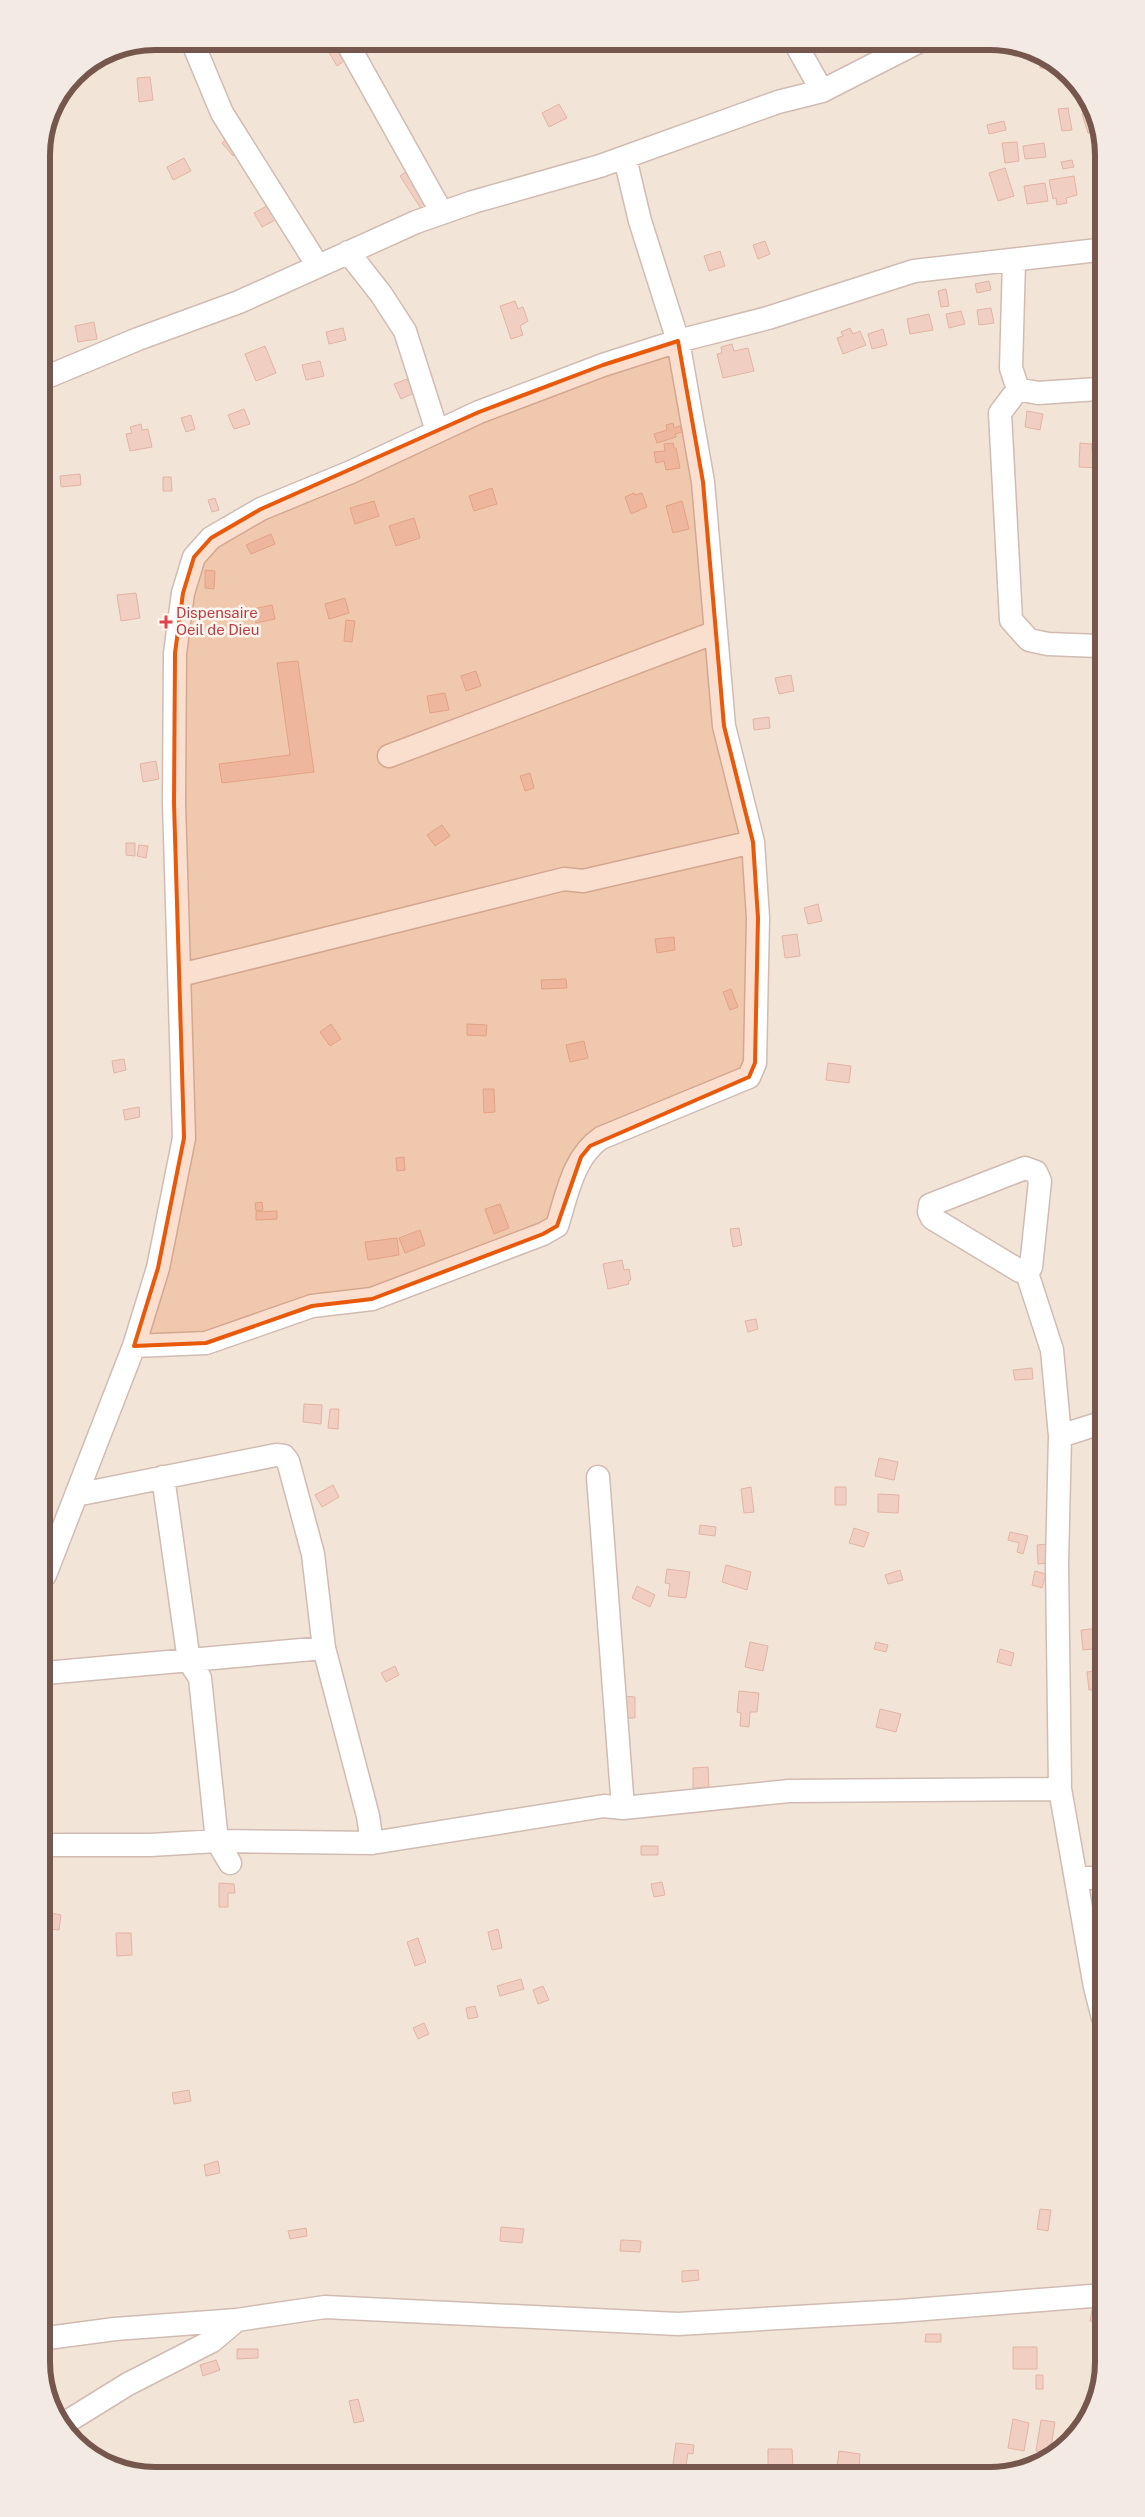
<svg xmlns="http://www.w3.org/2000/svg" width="1145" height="2517" viewBox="0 0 1145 2517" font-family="'Public Sans',sans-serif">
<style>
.residential{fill:#f3e4d8}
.building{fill:#f0cfc2;stroke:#e2b4a3}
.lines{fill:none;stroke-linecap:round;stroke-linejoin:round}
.minor-casing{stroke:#d0bcb2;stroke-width:25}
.minor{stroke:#fff;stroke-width:22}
.marked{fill:#e8590c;fill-opacity:0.2;stroke:#e8590c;stroke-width:4;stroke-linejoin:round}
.health-dot{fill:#e0444e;stroke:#fef7f0;stroke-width:2}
.labels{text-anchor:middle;stroke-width:5;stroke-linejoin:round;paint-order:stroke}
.health-label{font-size:15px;fill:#be3a42;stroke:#fef7f0;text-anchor:start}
.rim{fill:none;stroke:#76574d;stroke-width:6}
</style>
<rect width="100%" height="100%" fill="#fcf3ea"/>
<path class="residential" d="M155,41l843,1 61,22 39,54 6,2245 -23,68 -54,39 -880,5 -61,-22 -39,-54 -6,-2252 9,-36 25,-37 36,-24z"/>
<path class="building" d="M374,41h14l1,2 -7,6z
M334,45l10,16 -7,5 -10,-17z
M1041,58l18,6 3,5 -22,-1z
M150,77l3,23 -14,2 -2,-24z
M559,104l8,14 -18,9 -7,-14z
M1068,108l4,22 -10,1 -4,-22z
M1093,111l5,7v12l-10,3 -6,-19z
M1004,121l2,9 -17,4 -2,-9z
M228,138l10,13 -5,5 -11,-13z
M1017,142l2,19 -14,2 -3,-20z
M1044,143l2,14 -21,2 -2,-13z
M184,158l7,13 -18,9 -6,-13z
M1072,160l2,7 -11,2 -2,-7z
M1005,168l9,28 -16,5 -9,-28z
M407,171l22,34 -7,5 -22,-34z
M1074,176l3,19 -11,3 1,5 -10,2 -1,-7 -3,1 -4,-19z
M1093,179h5v32h-4z
M1045,183l3,18 -21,3 -3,-18z
M274,202l7,15 -19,10 -8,-14z
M765,241l5,13 -12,5 -5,-14z
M720,251l5,15 -16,5 -5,-15z
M989,281l2,9 -14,3 -2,-9z
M946,289l3,17 -8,1 -3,-16z
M515,301l3,8 5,-2 5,14 -8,5 3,9 -12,4 -11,-33z
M991,308l3,15 -15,2 -2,-15z
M961,311l4,13 -16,4 -3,-14z
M929,314l4,16 -23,4 -3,-15z
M94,322l3,17 -19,3 -3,-16z
M343,328l3,12 -17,4 -3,-12z
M850,328l3,6 7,-3 6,14 -23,9 -6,-16 6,-2 -2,-4z
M883,329l4,16 -15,4 -4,-15z
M732,344l2,7 14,-3 6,23 -31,7 -6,-24 5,-1 -1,-6z
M265,346l11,27 -20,8 -11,-27z
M320,361l4,15 -18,4 -4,-15z
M407,379l7,14 -13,6 -7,-15z
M244,409l6,15 -16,5 -6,-14z
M1027,411l16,3 -3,16 -15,-3z
M191,415l4,14 -9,3 -5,-14z
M673,423l1,5 6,-2 2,6 -7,2 1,3 -19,6 -3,-9 13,-4 -1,-5z
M141,424l1,6 6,-1 4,18 -22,4 -4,-17 6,-1 -2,-6z
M673,443l1,5h2l4,20 -14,2 -2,-9 -8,2 -2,-11 11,-1 -1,-7z
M1080,443l12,1v7h7v17l-20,-1z
M80,474l1,11 -20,2 -1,-11z
M163,477h8l1,14h-9z
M492,488l5,16 -23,7 -5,-15z
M634,493l1,2 7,-2 5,14 -16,7 -6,-17z
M215,498l4,12 -7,2 -4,-12z
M374,501l5,15 -24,8 -5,-16z
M682,501l7,28 -16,4 -7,-27z
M414,518l6,20 -24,8 -7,-20z
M271,534l4,10 -24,10 -5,-9z
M205,570l10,1 -1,18 -9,-1z
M136,593l4,25 -19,3 -4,-26z
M345,598l4,15 -20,6 -4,-15z
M272,605l3,14 -19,4 -3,-14z
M346,620l9,1 -3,21 -8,-1z
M298,661l16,111 -92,11 -3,-19 71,-9 -13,-92z
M476,671l5,15 -15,5 -5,-15z
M791,675l3,16 -15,3 -4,-16z
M445,693l4,17 -19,3 -3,-17z
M769,717l1,11 -16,2 -1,-11z
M156,761l3,18 -16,3 -3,-18z
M530,773l4,15 -9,3 -5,-15z
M442,825l8,11 -15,10 -8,-11z
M126,843h9v13l-9,-1z
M139,845l9,1 -2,12 -9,-2z
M818,904l4,17 -14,3 -4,-16z
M797,934l3,22 -15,2 -3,-22z
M674,937l1,13 -18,3 -2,-14z
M566,979l1,9 -25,1 -1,-9z
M731,989l7,18 -8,3 -7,-18z
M331,1024l10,15 -11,7 -10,-14z
M467,1024l20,1 -1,11 -19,-1z
M584,1041l4,17 -18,4 -4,-17z
M124,1059l2,11 -12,3 -2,-12z
M828,1063l23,3 -2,17 -23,-3z
M483,1089h11l1,23 -11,1z
M139,1107l1,10 -15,3 -2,-10z
M404,1157l1,13 -8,1 -1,-13z
M262,1202l1,8 -7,1 -1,-8z
M500,1204l9,24 -15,6 -9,-25z
M277,1211v8l-21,1v-8z
M739,1228l3,17 -9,2 -3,-18z
M420,1230l5,15 -20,8 -6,-15z
M397,1238l2,17 -31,5 -3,-18z
M622,1260l2,10 5,-1 2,11 -3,1 1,3 -21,5 -5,-25z
M756,1319l2,10 -10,3 -3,-11z
M1032,1368l1,11 -18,1 -2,-10z
M304,1404l18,1 -1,19 -18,-2z
M330,1409h9l-1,20 -10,-1z
M879,1458l19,4 -4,18 -19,-4z
M333,1485l6,12 -17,10 -7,-12z
M751,1487l3,25 -10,1 -3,-24z
M835,1487h11v18h-11z
M878,1494l21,1 -1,18 -20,-1z
M700,1525l16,2 -1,9 -16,-2z
M854,1528l15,5 -5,14 -15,-4z
M1010,1532l18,4 -5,18 -6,-2 2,-9 -11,-3z
M1048,1544l1,19 -11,1 -1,-19z
M726,1565l25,7 -4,18 -25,-8z
M667,1569l23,3 -4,26 -18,-2 2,-12 -5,-1z
M900,1570l3,10 -15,4 -3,-9z
M1035,1571l11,3 -4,14 -10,-3z
M637,1586l18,9 -5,12 -18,-9z
M1102,1597v19l-5,1 -4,-18z
M1099,1628l2,20 -18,2 -2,-20z
M750,1642l18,4 -5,25 -18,-4z
M876,1642l12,3 -2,7 -12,-3z
M1000,1649l14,4 -3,13 -14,-4z
M395,1666l4,9 -13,7 -5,-9z
M1102,1670v19l-13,1 -2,-18z
M739,1691l20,2 -2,19h-7l-1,15 -9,-1 1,-13 -4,-1z
M623,1696l12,1v21h-12z
M880,1709l21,5 -5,18 -20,-5z
M708,1767l1,20 -16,1v-20z
M641,1846h17v9h-17z
M662,1882l3,13 -11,2 -3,-13z
M219,1883l15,1 1,9h-7v14h-9z
M52,1913l9,2 -2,15 -9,-1z
M498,1929l4,19 -10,2 -4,-18z
M116,1933h15l1,22 -15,1z
M418,1938l8,24 -11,4 -8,-24z
M521,1979l3,10 -24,7 -3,-10z
M543,1986l6,14 -11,4 -5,-14z
M475,2006l3,11 -10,2 -2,-11z
M424,2023l5,11 -11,5 -5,-11z
M189,2090l2,11 -17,3 -2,-11z
M218,2161l2,12 -14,3 -2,-11z
M1040,2209l11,1 -3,21 -11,-2z
M501,2227l23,2 -2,14 -22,-2z
M306,2228l1,8 -17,3 -2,-8z
M621,2240l20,1 -1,11 -20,-1z
M698,2270l1,10 -17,2v-11z
M1093,2305l11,2v16l-14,-2z
M926,2334h15v8h-16z
M1013,2347h24v22h-24z
M237,2349h21v9l-21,1z
M216,2360l4,10 -17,6 -3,-11z
M1036,2375h7v14h-7z
M358,2399l6,22 -10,2 -5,-22z
M1013,2419l16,4 -5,28 -16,-3z
M1041,2420l14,2 -5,31 -14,-2z
M676,2443l18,2 -1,9 -5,-1 -3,19 -13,-1z
M768,2449h24l1,17h-25z
M839,2451l21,3 -1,16 -22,-3z
M522,2465l2,8h-20v-2z"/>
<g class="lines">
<defs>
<path id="minor" d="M192,41l30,72 96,153
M346,41l96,172
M794,41l28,50
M348,252l33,42 24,37 32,100
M1014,261l-3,107 7,21 20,4 60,-4
M42,379l96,-40 101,-37 177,-80 57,-20 127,-36 178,-64 44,-11 98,-50
M1018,389l-18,24 11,207 18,20 19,4 51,2
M389,756l327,-124
M180,975c128,-31 255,-65 384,-96l19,2 170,-39
M1027,1273l-7,-2 -88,-53 -3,-6 1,-7 95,-37 11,4 4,9 -9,86 -4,6 25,77 8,86
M134,1346l72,-3 106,-37 60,-7 171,-65 14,-8c10,-31 16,-69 44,-88l148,-61 6,-14 3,-145 -5,-76 -29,-116 -21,-244 -25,-141 -38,-120 -15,-63
M1101,1423l-41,13 -3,128 3,225 35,198 8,31
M163,1477l26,184 11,17 17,163 13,22
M598,1477l25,331
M76,1495l200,-40 8,1 4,5 25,93 11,94 44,168 4,27
M45,1575l89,-229 24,-78 26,-130 -10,-335 1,-150 8,-60 11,-36 17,-19 50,-29 90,-37 128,-60 124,-47 75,-24 90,-23 146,-47 184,-21
M45,1673l279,-25
M46,1845h104l67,-4 155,2 232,-37 19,2 166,-17 271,-2
M1076,1878h26
M47,2338l68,-9 122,-9 88,-13 353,17 222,-13 204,-16
M65,2423l63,-39 84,-43 25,-21"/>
</defs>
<use href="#minor" class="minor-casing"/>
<use href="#minor" class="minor"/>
</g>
<path class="marked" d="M678,341l25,141 21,244 29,116 5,76 -3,145 -6,14 -159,69 -9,11 -24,69 -14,8 -171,65 -60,7 -106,37 -72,3 24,-78 26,-130 -10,-335 1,-150 8,-60 11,-36 17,-19 50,-29 218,-97 124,-47z"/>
<path class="health-dot" d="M163.5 614.5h5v5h5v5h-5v5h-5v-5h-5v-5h5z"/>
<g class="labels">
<g class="health-label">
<text x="176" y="618">Dispensaire<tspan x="176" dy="17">Oeil de Dieu</tspan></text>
</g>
</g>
<path d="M0 0H1145V2517H0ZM155 50H990A105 105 0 0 1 1095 155V2362A105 105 0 0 1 990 2467H155A105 105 0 0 1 50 2362V155A105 105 0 0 1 155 50Z" fill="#f3eae3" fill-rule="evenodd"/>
<path class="rim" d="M155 50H990A105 105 0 0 1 1095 155V2362A105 105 0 0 1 990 2467H155A105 105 0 0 1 50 2362V155A105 105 0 0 1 155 50Z"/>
</svg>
